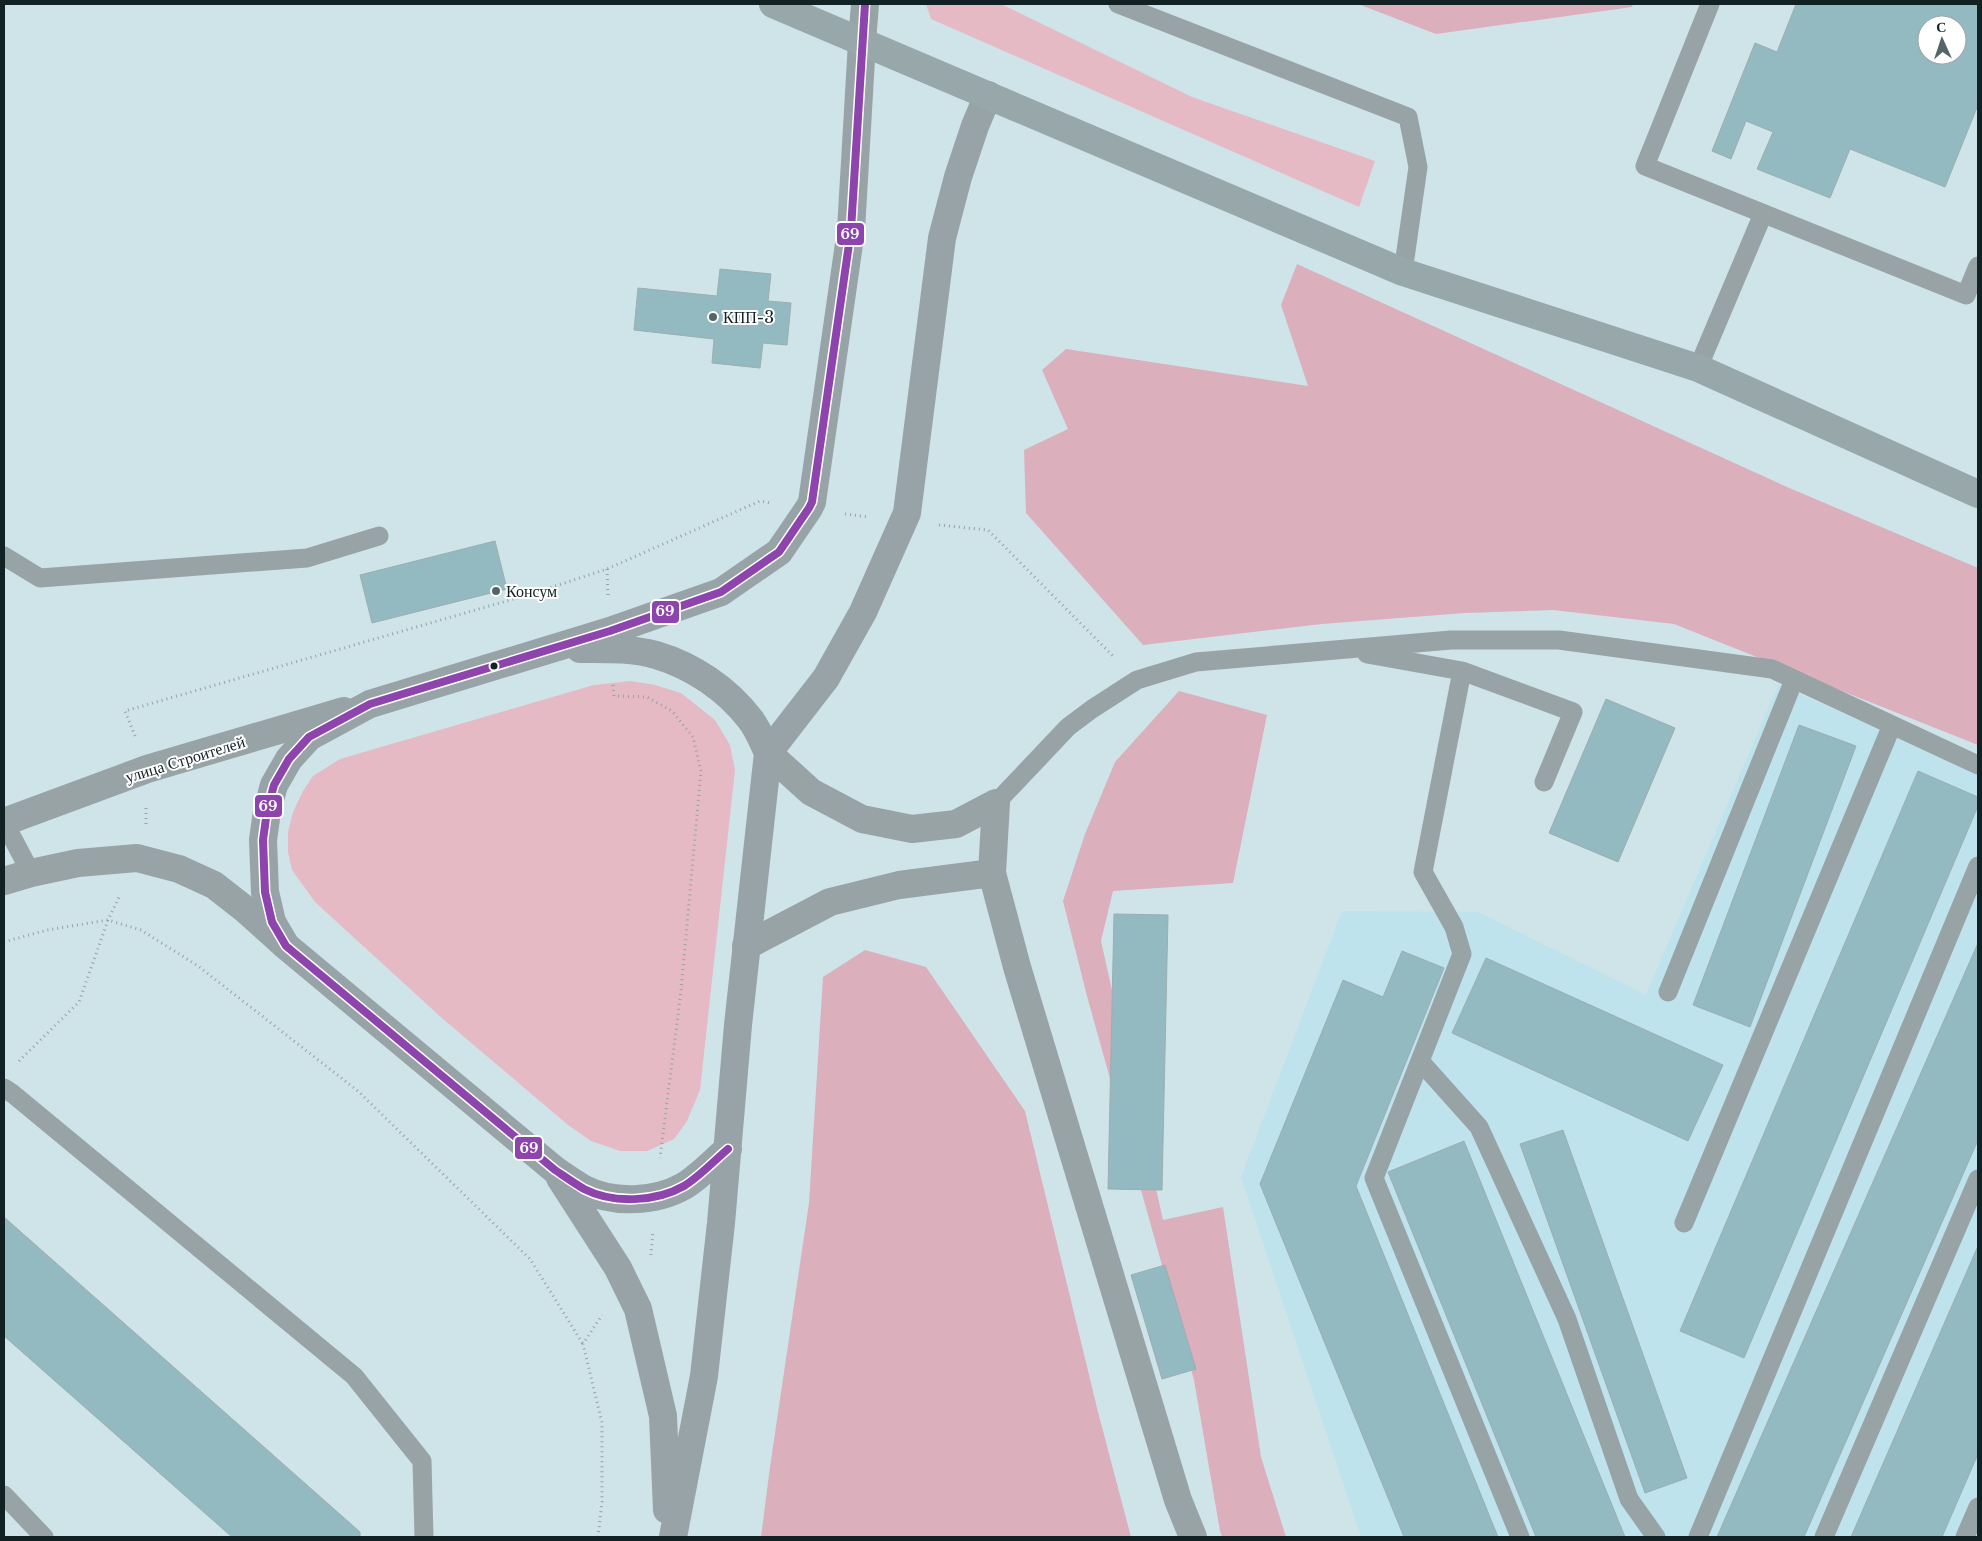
<svg xmlns="http://www.w3.org/2000/svg" width="1982" height="1541" viewBox="0 0 1982 1541" font-family="'Libre Baskerville',serif">
<style>
.built{fill:#bee3ec}
.green{fill:#e5bac5}
.forest{fill:#dcafbc}
.building{fill:#93b9c1;stroke:#9caeb1;fill-rule:evenodd}
.lines{fill:none;stroke-linecap:round;stroke-linejoin:round}
.path{stroke:#97a2a4;stroke-width:3;stroke-dasharray:1 4;stroke-linecap:butt}
.service{stroke:#98a3a6;stroke-width:19}
.minor{stroke:#98a3a6;stroke-width:28}
.tertiary{stroke:#98a3a6;stroke-width:28}
.secondary{stroke:#97a3a6;stroke-width:28}
.primary{stroke:#98a7a9;stroke-width:28}
.bus-1-casing{stroke:#fff;stroke-width:11}
.bus-1{stroke:#8e44ad;stroke-width:8}
.poi-dot{fill:#536569;stroke:#fff;stroke-width:2}
.bus-dot{fill:#112124;stroke:#fff;stroke-width:2}
.labels{text-anchor:middle;stroke-width:4;stroke-linejoin:round;paint-order:stroke}
.poi-label{font-size:16px;fill:#112124;stroke:#fff;text-anchor:start}
.street-label{font-size:16px;fill:#112124;stroke:#fff}
.line-badge{stroke:#fff;stroke-width:2}
.badge-label{font-size:14px;text-anchor:middle;font-weight:bold;fill:#fff}
</style>
<rect width="100%" height="100%" fill="#cee4e9"/>
<path class="built" d="M1778,685l200,87v765h-617l-120,-360 101,-266 136,1 168,83z"/>
<path class="green" d="M926,4h75l191,93 183,64 -16,46 -428,-188z
M630,681l25,4 26,8 34,27 15,25 5,25 -35,320 -13,31 -13,18 -27,12h-27l-29,-10 -23,-16 -125,-106 -128,-117 -23,-32 -4,-18v-20l5,-20 10,-21 10,-15 27,-17 254,-74z"/>
<path class="forest" d="M1358,4h275l-1,3 -196,27z
M1297,264l490,223 191,81v177l-304,-121 -121,-14 -88,3 -143,11 -179,21 -117,-132 -2,-63 44,-21 -26,-59 24,-21 242,37 -27,-81z
M1179,691l88,24 -34,168 -120,8 -12,50 62,279 60,-13 38,250 25,80h-64l-2,-6 -26,-151 -107,-384 -24,-95 22,-67 30,-72z
M865,950l61,17 99,144 73,301 33,125h-370l9,-70 39,-264 14,-226z"/>
<path class="building" d="M1796,4h182v101l-33,82 -95,-38 -20,49 -73,-29 16,-37 -27,-11 -15,38 -19,-8 43,-108 22,9zM1927,25h30v30h-30z
M720,269l51,5 -3,27 23,2 -4,42 -24,-2 -3,25 -48,-5 2,-24 -80,-9 4,-42 79,8z
M495,541l12,48 -135,34 -12,-48z
M1606,699l69,29 -57,134 -69,-29z
M1799,725l57,21 -106,281 -57,-22z
M1918,771l60,26v9l-234,552 -64,-27z
M1114,914l54,1 -6,275 -54,-1z
M1978,943v197l-174,397h-87z
M1402,951l42,17 -88,218 142,351h-94l-144,-353 83,-204 40,17z
M1486,958l237,107 -35,76 -236,-108z
M1563,1130l124,348 -42,15 -125,-349z
M1464,1141l161,396h-89l-148,-365z
M4,1217l356,315v5h-128l-228,-201z
M1978,1246v208l-36,83h-91z
M1165,1265l31,104 -34,10 -31,-104z"/>
<g class="lines">
<path class="path" d="M845,514l24,3
M939,525l49,5 127,128
M607,569l1,27
M613,685l1,11 33,1 25,14 21,26 8,34 -20,220 -21,167
M135,736l-10,-25 406,-117 76,-25 153,-68 10,2
M146,824v-19
M4,942l43,-12 61,-10 33,10 57,36 160,125 172,168 53,85
M19,1061l60,-59 29,-82 12,-25
M651,1255l2,-24
M598,1537l4,-35v-79l-19,-79 19,-29"/>
<path class="service" d="M1118,4l290,113 10,50 -15,105
M1710,4l-65,162 321,129 12,-29
M1698,368l65,-154
M4,556l36,22 267,-20 72,-22
M1367,654l95,17 111,41 -29,70
M1462,671l-39,201 31,55 8,27 -88,224 146,359
M996,803l72,-76 24,-18 45,-29 59,-18 255,-22h108l213,29 206,96
M4,822l27,51
M1668,992l126,-312
M1420,1061l59,66 88,192 62,180 27,38
M4,1088l9,6 341,282 68,85 2,76
M1684,1223l208,-498
M4,1495l40,42
M1698,1537l280,-671
M1824,1537l154,-358
M1965,1537l13,-30"/>
<path class="minor" d="M862,42l3,-38
M768,753l43,39 51,27 50,10 44,-5 40,-21
M996,803l-4,70 25,94 161,533 15,37
M746,946l84,-44 69,-17 93,-12"/>
<path class="tertiary" d="M4,822l143,-53 197,-58
M4,881l27,-8 47,-10 59,-5 42,11 35,16 32,25 39,35"/>
<path class="secondary" d="M580,649c25,0 52,-1 76,6 37,11 71,34 94,64 8,10 13,23 18,34
M728,1149c-13,11 -29,28 -44,37 -28,16 -71,18 -100,3 -10,-6 -20,-13 -29,-19l-269,-224 -14,-24 -7,-30 -2,-52 4,-29 7,-26 15,-26 20,-22 61,-33 240,-73 111,-39 58,-40 30,-44 3,-6 39,-272 11,-188
M560,1178l58,90 20,41 25,107 4,94
M673,1537l31,-161 17,-153 17,-198 30,-272 58,-75 37,-66 44,-99 35,-275 16,-61 17,-51 13,-31"/>
<path class="primary" d="M773,4l630,268 295,96 280,126"/>
<defs>
<path id="bus-1" d="M728,1149c-13,11 -29,28 -44,37 -28,16 -71,18 -100,3 -10,-6 -20,-13 -29,-19l-269,-224 -14,-24 -7,-30 -2,-52 4,-29 7,-26 15,-26 20,-22 61,-33 240,-73 111,-39 58,-40 30,-44 3,-6 39,-272 14,-226"/>
</defs>
<use href="#bus-1" class="bus-1-casing"/>
<use href="#bus-1" class="bus-1"/>
</g>
<g class="poi-dot">
<circle cx="713" cy="317" r="5"/>
<circle cx="496" cy="591" r="5"/>
</g>
<circle class="bus-dot" cx="494" cy="666" r="4.5"/>
<g class="labels">
<g class="poi-label">
<text x="723" y="323">КПП-3</text>
<text x="506" y="597">Консум</text>
</g>
<g class="street-label">
<text transform="translate(185 759) rotate(-17)" y="6">улица Строителей</text>
</g>
</g>
<g class="line-badge">
<rect x="836" y="222" width="29" height="24" rx="5" fill="#8e44ad"/>
<rect x="651" y="600" width="29" height="24" rx="5" fill="#8e44ad"/>
<rect x="254" y="794" width="29" height="24" rx="5" fill="#8e44ad"/>
<rect x="514" y="1136" width="29" height="24" rx="5" fill="#8e44ad"/>
</g>
<g class="badge-label">
<text x="850" y="239">69</text>
<text x="665" y="616">69</text>
<text x="268" y="811">69</text>
<text x="529" y="1153">69</text>
</g>
<rect width="1982" height="1541" fill="none" stroke="#112124" stroke-width="10"/>
<g transform="translate(1942 40) rotate(357)"><circle r="24" fill="#ffffff" stroke="#a0a6a7"/>
<path d="M0-4L9 19L0 12L-9 19Z" fill="#536569"/>
<text y="-8" font-size="14" font-weight="bold" text-anchor="middle" fill="#112124">С</text>
</g>
</svg>
